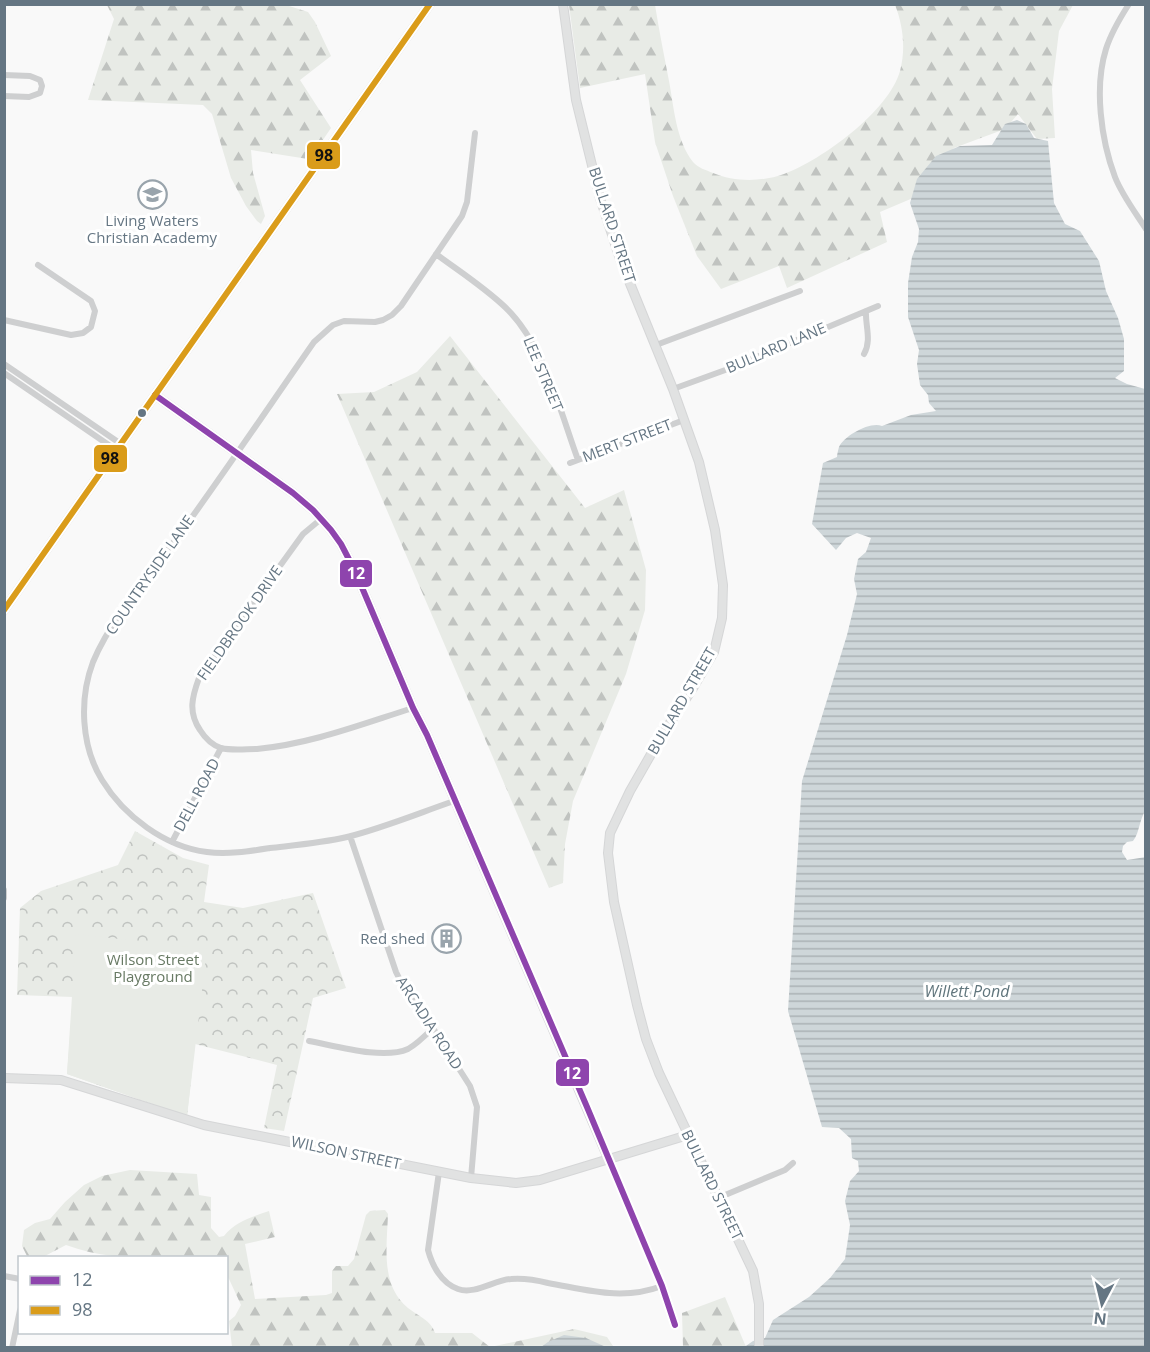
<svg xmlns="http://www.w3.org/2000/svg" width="1150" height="1352" viewBox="0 0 1150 1352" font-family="'Open Sans',sans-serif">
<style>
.forest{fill:url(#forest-firs)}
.park{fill:url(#park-crowns)}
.garden{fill:#e8ebe6}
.water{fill:url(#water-rules)}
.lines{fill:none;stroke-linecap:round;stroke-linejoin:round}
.secondary-casing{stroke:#d5d6d7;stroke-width:10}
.street{stroke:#cecfd0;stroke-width:6}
.secondary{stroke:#e1e2e2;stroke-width:8}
.bus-1-casing{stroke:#fff;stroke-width:10}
.bus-2-casing{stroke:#fff;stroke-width:10}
.bus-1{stroke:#8e44ad;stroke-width:6}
.bus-2{stroke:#da9c1a;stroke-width:6}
.bus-dot{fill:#657683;stroke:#fff;stroke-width:2}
.labels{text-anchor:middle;stroke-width:6;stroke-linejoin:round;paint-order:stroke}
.poi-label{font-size:15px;fill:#657683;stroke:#fff}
.street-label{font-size:15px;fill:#657683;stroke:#fff}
.park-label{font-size:15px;fill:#687a64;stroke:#fff}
.water-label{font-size:16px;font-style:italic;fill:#60757c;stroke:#fff}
.line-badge{stroke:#fff;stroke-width:2}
.badge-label{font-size:16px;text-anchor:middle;font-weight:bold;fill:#fff}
.pale-badge-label{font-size:16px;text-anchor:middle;font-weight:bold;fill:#111}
</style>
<defs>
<pattern id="forest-firs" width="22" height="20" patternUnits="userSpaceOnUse" patternTransform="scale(1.5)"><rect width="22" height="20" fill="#e8ebe6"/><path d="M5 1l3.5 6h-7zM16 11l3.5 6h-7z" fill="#c0c3c0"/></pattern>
<pattern id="park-crowns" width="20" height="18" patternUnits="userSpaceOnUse" patternTransform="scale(1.5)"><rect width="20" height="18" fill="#e8ebe6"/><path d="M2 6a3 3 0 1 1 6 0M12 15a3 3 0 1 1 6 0" fill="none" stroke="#c0c3c0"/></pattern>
<pattern id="water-rules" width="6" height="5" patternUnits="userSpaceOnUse" patternTransform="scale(1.5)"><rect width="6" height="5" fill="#ced6d9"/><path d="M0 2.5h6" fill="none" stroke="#abb2b5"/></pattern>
</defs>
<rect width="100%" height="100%" fill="#f9f9f9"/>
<path class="forest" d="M107,5h179l22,7 7,10 16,34 -31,24 31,48 -19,28 -4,3 -57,-9 2,23 12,43 -4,8 -4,-3 -11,-15 -15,-28 -19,-64 -9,-9 -115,-5 26,-81z
M569,5h86c4,25 9,50 14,76 5,27 7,59 24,81 5,6 13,8 20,11 21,9 49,9 71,1 38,-14 105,-63 116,-103 6,-22 3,-46 -5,-66h178l-14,26 -7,58 3,49 -18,1 -19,-25 -13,15 -51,19 -41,50 -33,14 7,30 -100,46 -8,-22 -58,23 -24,-33 -24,-60 -18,-54 -10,-68 -65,14z
M450,336l135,172 39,-18 22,80 -1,40 -19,64 -53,127 -8,43 -2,39 -14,5 -212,-494 37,-2 43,-20z
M130,1170l67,4 2,21 12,2v31l8,9 5,-1c12,-15 28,-19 45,-25l6,26 -30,7 10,55 71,-4 6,-2v-22l4,-5h12l6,-7 12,-44 4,-4 15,-1 3,4c-1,32 -8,71 20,94 10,8 23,12 27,25h37l18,14 84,-18 33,8 6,9 12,1h-393l-3,-26 6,-5 6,-11 -12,-26 -2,-3 -1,-18c-53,-1 -110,6 -160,-13l-23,12 -16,-1 -5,-10 2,-16 11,-7 15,-4 15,-17 19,-17 18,-9z
M725,1297l21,50h-63l-1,-34z"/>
<path class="park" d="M135,831l48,27 26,7 -5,37 39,6 70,-15 33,95 -33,10 -29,133 -20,-3 13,-63 -82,-21 -8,72 -120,-42 6,-77 -56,-2 3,-87 21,-17 77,-26z"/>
<path class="garden" d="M76,934l131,15 -20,167 -120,-42z"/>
<path class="water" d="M1017,120l9,4 8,14 14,3 6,62 11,21 15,7 19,30 7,30 12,27 6,21v32l-9,7 12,6 18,5 1,421c-7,9 -6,22 -13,31l-6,1 -4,4 -1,6 5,8 19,-3 -1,490 -402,1 10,-7 12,-3 8,-18 36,-23 21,-19 15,-19 5,-34 -5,-24 5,-20 9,-10 -1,-10 -6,-3 -1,-19 -12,-11 -17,-1 -34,-116 14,-230 45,-146 10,-41 -3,-15 4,-20 8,-7 5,-14 -14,-5 -11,5 -10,12 -24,-26 11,-61 14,-6c0,-3 1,-6 2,-10 5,-11 31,-26 43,-21l29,-11 25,-4 -7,-8 -1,-8 -8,-10 -3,-21 2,-14 -11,-33v-34l4,-26 6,-15 1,-13 -9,-26 7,-24 19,-23 24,-10 32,-1 13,-21z
M564,1335l22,3 20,9h-65l7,-5z"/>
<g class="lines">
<defs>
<path id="secondary" d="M563,4l13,96 24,98 20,61 53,130 26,73 16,68 8,55 -1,33 -8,34 -21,36 -31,47 -32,56 -20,42 -2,20 6,49 23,103 9,34 13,34 94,198 6,33v44
M155,395l138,98 20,17 18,20 10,14 14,27 58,137 14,27 181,423
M4,610l426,-606
M4,1078l57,2 143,45 267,53 45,5 24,-3 148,-45"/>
</defs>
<use href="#secondary" class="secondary-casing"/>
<path class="street" d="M1129,4c-9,14 -18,29 -23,45 -12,38 -5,91 9,128 7,18 20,35 31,52
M4,75l26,1 10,4 2,6 -2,7 -11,4 -25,-1
M436,254c23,17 48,33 69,53 39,37 55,104 73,153
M4,320l67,15 12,-2 8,-6 4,-16 -4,-10 -53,-36
M656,345l144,-54
M864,354c8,-14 1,-29 2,-43
M4,364l117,80
M4,373l112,77
M673,389l55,-20 150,-63
M570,463l114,-43
M321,519l-18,15 -104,144c-7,19 -11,34 1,52 5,8 12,15 21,18 11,3 25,1 36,1 54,-5 105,-25 156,-41
M454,801c-35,12 -71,27 -107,36 -26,6 -51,8 -77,11 -19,3 -43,7 -63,4 -42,-5 -83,-36 -105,-72 -21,-34 -23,-81 -9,-118 18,-44 60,-92 89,-131 45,-62 88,-126 132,-189l19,-17 11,-4 31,1 8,-2 9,-5 9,-9 61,-90 5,-14 8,-69
M350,836l46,136 8,16 29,40 37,58 7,21 -6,71
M172,842l49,-94
M4,890v8
M309,1041c27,5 74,19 99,8 9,-5 18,-14 25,-21
M608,1158l54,128 13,39
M439,1172l-11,78c4,15 13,33 30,39 17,6 36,-9 53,-10 12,-1 25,1 37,4 40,7 74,18 114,3
M718,1198l67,-28 8,-7
M4,1276l16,3
M12,1348l8,-38"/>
<use href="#secondary" class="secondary"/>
<defs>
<path id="bus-1" d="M155,395l138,98 20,17 18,20 10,14 14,27 58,137 14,27 160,372 75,179 13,39"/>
<path id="bus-2" d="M4,610l426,-606"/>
</defs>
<use href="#bus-1" class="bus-1-casing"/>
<use href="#bus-2" class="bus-2-casing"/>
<use href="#bus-1" class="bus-1"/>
<use href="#bus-2" class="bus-2"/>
</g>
<defs>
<symbol id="school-ring" viewBox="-11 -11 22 22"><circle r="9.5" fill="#fff" stroke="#99a4ac" stroke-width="1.5"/><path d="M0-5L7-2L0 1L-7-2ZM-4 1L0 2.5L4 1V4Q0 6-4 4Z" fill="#99a4ac"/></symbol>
<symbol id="building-ring" viewBox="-11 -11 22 22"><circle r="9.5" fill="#fff" stroke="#99a4ac" stroke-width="1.5"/><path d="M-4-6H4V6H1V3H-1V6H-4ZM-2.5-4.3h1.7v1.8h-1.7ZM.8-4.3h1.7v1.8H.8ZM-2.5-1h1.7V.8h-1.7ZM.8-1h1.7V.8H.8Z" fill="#99a4ac"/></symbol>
</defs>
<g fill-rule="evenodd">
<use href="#school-ring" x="136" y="178" width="33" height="33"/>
<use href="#building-ring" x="430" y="922" width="33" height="33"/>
</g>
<circle class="bus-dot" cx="142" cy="413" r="5"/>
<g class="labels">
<g class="poi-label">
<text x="152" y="226">Living Waters<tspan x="152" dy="17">Christian Academy</tspan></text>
<text x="425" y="944" text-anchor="end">Red shed</text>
</g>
<g class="street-label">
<text transform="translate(612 225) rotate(72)" y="5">BULLARD STREET</text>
<text transform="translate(776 348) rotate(-23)" y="5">BULLARD LANE</text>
<text transform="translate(543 374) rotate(67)" y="5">LEE STREET</text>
<text transform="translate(627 441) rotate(-21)" y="5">MERT STREET</text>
<text transform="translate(150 575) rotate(-55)" y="5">COUNTRYSIDE LANE</text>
<text transform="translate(240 623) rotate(-55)" y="5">FIELDBROOK DRIVE</text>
<text transform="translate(682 701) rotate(-60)" y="5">BULLARD STREET</text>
<text transform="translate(197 795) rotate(-62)" y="5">DELL ROAD</text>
<text transform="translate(429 1023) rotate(57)" y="5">ARCADIA ROAD</text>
<text transform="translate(346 1153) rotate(12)" y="5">WILSON STREET</text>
<text transform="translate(712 1185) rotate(64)" y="5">BULLARD STREET</text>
</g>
<g class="park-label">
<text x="153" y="965">Wilson Street<tspan x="153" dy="17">Playground</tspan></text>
</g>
<g class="water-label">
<text x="967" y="997">Willett Pond</text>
</g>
</g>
<g class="line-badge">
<rect x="306" y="141" width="35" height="29" rx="6" fill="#da9c1a"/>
<rect x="93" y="444" width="35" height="29" rx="6" fill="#da9c1a"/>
<rect x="339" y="559" width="34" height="29" rx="6" fill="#8e44ad"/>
<rect x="555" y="1058" width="35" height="29" rx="6" fill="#8e44ad"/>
</g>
<g class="badge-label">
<text x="356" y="579">12</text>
<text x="572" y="1079">12</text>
</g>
<g class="pale-badge-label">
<text x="324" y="161">98</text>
<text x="110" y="464">98</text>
</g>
<rect width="1150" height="1352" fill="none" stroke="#657683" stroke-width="12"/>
<rect x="18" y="1256" width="210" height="78" fill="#ffffff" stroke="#c1c8cd" stroke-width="1.5"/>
<rect x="30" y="1276" width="30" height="9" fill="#8e44ad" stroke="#c1c8cd" stroke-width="1.5"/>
<text x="72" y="1286" font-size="18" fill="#657683">12</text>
<rect x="30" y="1306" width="30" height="9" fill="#da9c1a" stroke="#c1c8cd" stroke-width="1.5"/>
<text x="72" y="1316" font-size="18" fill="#657683">98</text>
<g transform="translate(1102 1304) rotate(187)" stroke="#ffffff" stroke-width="4.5" paint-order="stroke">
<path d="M0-4.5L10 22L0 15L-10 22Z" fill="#657683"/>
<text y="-9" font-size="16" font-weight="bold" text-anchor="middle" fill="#657683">N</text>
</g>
</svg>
